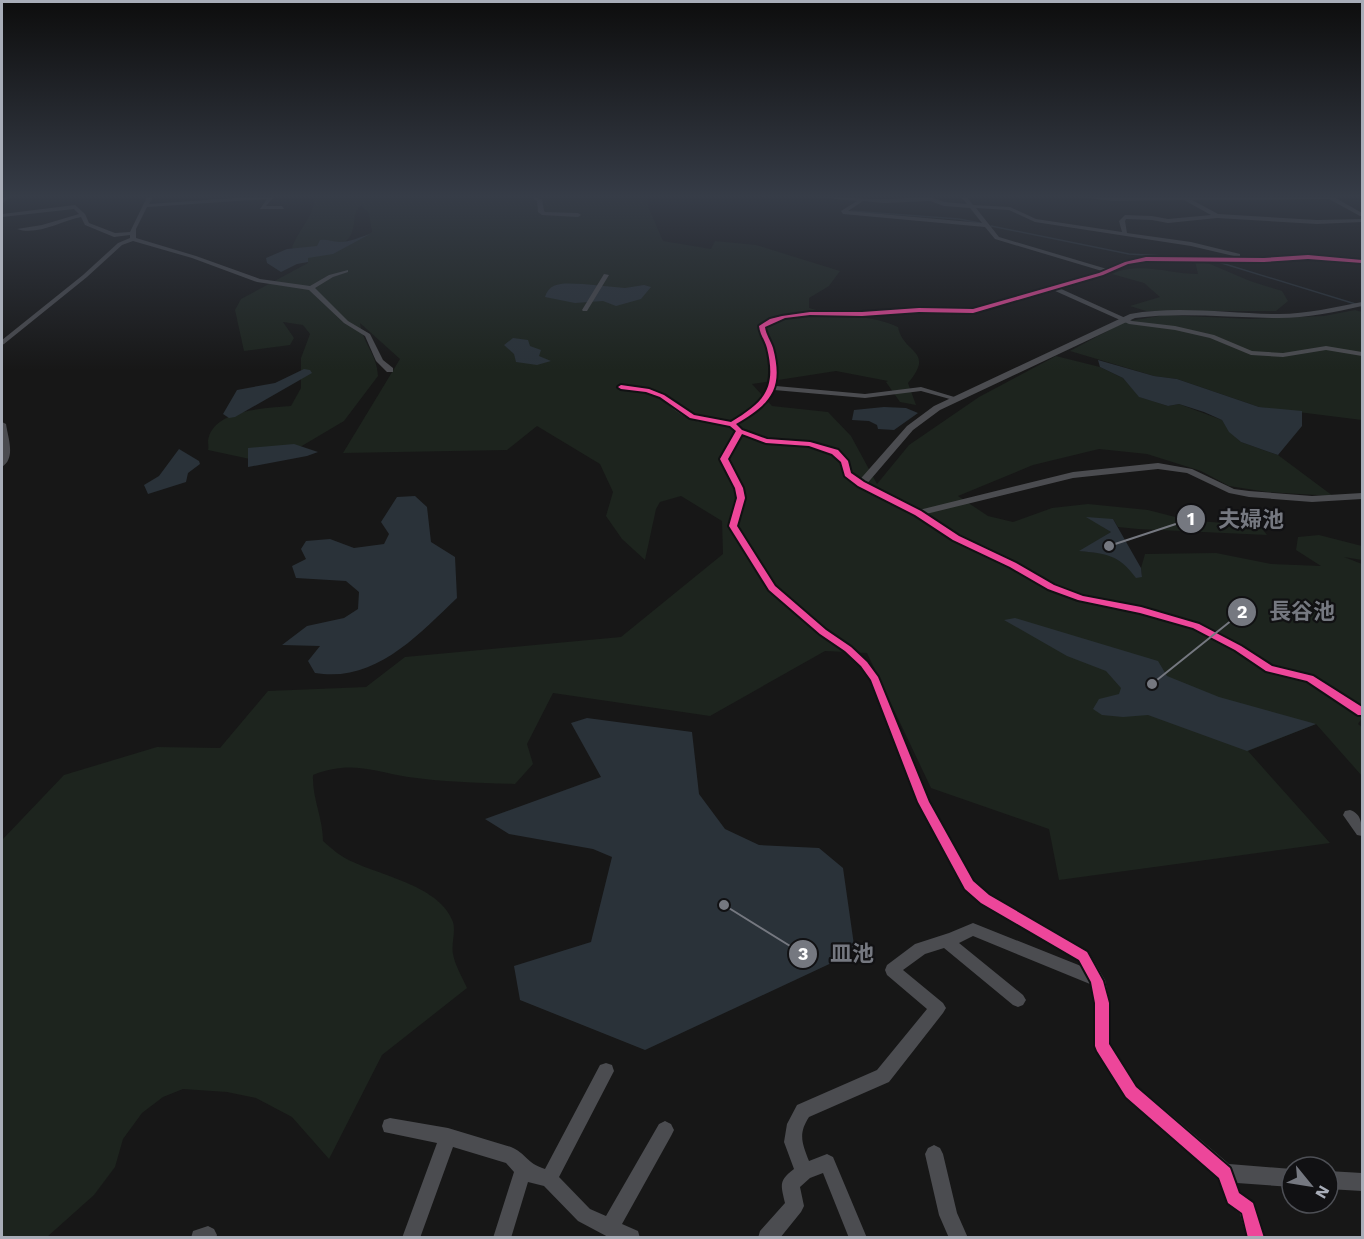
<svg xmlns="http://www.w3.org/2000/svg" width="1364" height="1239" viewBox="0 0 1364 1239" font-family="'Work Sans','Noto Sans JP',sans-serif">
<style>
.green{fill:#1d241e;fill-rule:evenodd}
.water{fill:#2a3239}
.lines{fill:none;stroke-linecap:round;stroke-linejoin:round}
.stream{stroke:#2a3239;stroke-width:1.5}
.minor{fill:#4b4c50;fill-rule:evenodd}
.tertiary{fill:#4b4c50;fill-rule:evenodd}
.secondary{fill:#4a4a4e;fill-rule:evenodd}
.cycleway-casing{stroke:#111113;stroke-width:4}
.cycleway{fill:#ed469a;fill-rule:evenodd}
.leader{fill:none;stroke:#757880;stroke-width:2}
.callout-dot{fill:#757880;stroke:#111113;stroke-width:2}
.mark-label{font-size:18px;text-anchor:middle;font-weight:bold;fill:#fff}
.callout-label{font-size:22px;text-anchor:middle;font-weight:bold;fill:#757880;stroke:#111113;stroke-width:4.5;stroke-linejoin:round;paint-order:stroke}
</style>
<rect width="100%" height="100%" fill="#171717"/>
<path class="green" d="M315,197h332l2,12 14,32 48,8 4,-8 41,4 84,26 -11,15 -20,12v10c29,9 61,6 89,19 5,27 38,23 10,56l8,22 -16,-3 -14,-20 2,-1 -52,-10 -84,13 20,22 56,6 23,24 26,48 32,-39 70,-48 77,-41 44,11 23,11 17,19 28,9 11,-2 43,16 8,12 11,10 37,13 55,41 -66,-4 -38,-6 -28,-15 -54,-17 -48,-5 -66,16 -75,31 30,20 25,6 39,-14 36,-4 60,6 39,10 73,6 7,9 -129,-6 -20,-2 -5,-8 -10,8 8,5 -30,19 28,3 33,22 -1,-8 4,-14 71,-1 55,11 50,2 -25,-16 2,-13 21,-2 43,11v14l-18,-3 18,7v154l-4,6 4,3v49l-46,-52 -68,27 82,92 -271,37 -10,-51 -118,-41 -64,-135 -42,-2 -115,65 -157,-23 -26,51 6,20 -18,20c-35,-1 -72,-2 -107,-7 -36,-6 -58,-17 -95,-2 -1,23 10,43 10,66 9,8 18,16 30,21 30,14 88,25 100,60 3,10 -2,22 0,32 2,11 9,23 14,34l-85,67 -53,104 -37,-42 -36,-19 -29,-6 -44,-3 -20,8 -21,16 -19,26 -8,28 -21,28 -47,42h-45v-397l62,-65 93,-28 63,1 48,-57 98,-4 39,-30 216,-20 102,-83 -1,-33 -41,-25 -21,6 -4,7 -11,51 -23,-21 -16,-23 7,-24 -13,-28 -63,-38 -30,24 -164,3 57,-94 -40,-36c3,21 17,31 18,53l-34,45 -49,29 -45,9 -42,-9c1,-3 0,-6 0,-9 4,-32 60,-33 83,-35l10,-18v-30l9,-24 -7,-9 -20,-3 11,16 -4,7 -46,6 -9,-41 6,-11 67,-36v-5l-12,-3 -4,-8c8,-19 21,-30 23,-50zM361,205l8,8 3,19 -41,22v-3c8,-5 18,-9 21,-19 4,-11 0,-18 9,-27z
M1195,261l15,3 40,17 32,10 6,10 -12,10h-130l-16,-5 30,-9 -16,-14 -32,-9c27,-13 58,0 86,0z
M1355,310l7,2v108l-103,-13 -82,-28 -23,-3 -84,-25 54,-29 41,-7 85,4 74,-3z"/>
<path class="water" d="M370,234l-37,20 -25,4v4l-11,2 -16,8 -14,-9 -1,-5 21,-9 30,-3 3,-6c8,-1 12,2 20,2 10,0 20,-5 30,-8z
M583,284l42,4 19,-3 7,2 -10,12 -25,7 -13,-5 -28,2 -30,-6c5,-17 23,-13 38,-13z
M513,338l15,2 2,6 11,4 -2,6 12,5 -14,4 -21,-3 -2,-8 -10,-9z
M1098,360l56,16 23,3 82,28 43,4v15l-24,29 -37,-13 -12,-10 -7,-12 -18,-8 -25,-8 -11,2 -29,-9 -16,-19 -23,-11z
M304,369l6,1 2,3 -77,44 -6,1 -6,-4 14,-24 38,-7z
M884,407l22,1 12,5 -24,17 -16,-1 -1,-4 -8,-4 -17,-1 2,-10z
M294,444l24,8 -11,4 -59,11v-19z
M179,449l20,12 1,3 -12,9 -2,9 -38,12 -4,-9 15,-9z
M415,496l12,11 4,35 24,15 2,41c-40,38 -82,85 -142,75l-7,-12 12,-15 -38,-1 25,-19 37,-8 14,-9 1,-17 -13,-11 -50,-3 -4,-12 14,-7 -5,-10 5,-8 24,-2 24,9 30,-4 5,-10 -8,-12 16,-25z
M1086,517l27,2 28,49 1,9 -6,1c-18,-24 -29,-24 -57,-27l32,-19z
M1015,618l143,43 9,15 52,21 97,27 -69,27 -99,-36 -25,2 -21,-2 -9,-6 6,-10 20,-5 2,-6 -15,-17 -39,-15 -63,-36z
M587,718l105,14 7,62 26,35 34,16 60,3 24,20 12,84 -210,98 -125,-50 -6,-34 77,-24 21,-85 -19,-8 -84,-15 -24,-15 116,-42 -30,-54z"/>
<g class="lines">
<path class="stream" d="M851,211l108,8 21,4
M991,226l138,28 52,3
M1215,261l147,45"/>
<path class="minor" d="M147,197h6l-4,7 100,-7h25l-8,9h16l2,3h-24l7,-10 -120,8 -11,22v9l60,18 64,23 50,7 19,-11 19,-5v2l-15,5 -18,11 33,33 22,13 13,26 10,8v4h-6l-11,-11 -11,-25 -21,-13 -35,-33 -52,-8 -65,-24 -59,-17 -11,4 -35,32 -83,67 -2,1v-5l81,-65 35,-32 12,-5v-3l-16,2 -29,-12 -4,-8c-20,4 -44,19 -64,12l25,-4 37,-11 -5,-5 -72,8v-3l73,-9 10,9 4,9 26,10 15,-1z
M531,197l11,2 2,12 1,1 33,1 3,2 -3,2 -36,-2 -4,-3 -1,-11z
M817,197l67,2 46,-2 15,5 22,2 -6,-7h6l6,8 37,2 26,12 86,13 -3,-11 6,-6 27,1 16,3 43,-4 -27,-15 -71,1 -33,-4h254l28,16v3h-2l-31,-17 -137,1 26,14 99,6 45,-1v3l-45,2 -100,-6 -49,5 -16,-3 -26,-1 -1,2 2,12 64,9 49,12v2l-2,1 -47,-11 -156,-24 -26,-12 -33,-2 23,29 108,32 18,-7 21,-5 118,1 44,-3 54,5v4l-54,-5 -44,3 -118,-1 -17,3 -26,11 -44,13 73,33 43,5 39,9 38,16 31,2 43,-7 36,6v4l-36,-6 -43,7 -32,-2 -41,-17 -35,-8 -46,-6 -76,-34 -80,23 -54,-1 -57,4h-52l-25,3 -20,8 9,21 3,28 -1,10 89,8 56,-7 40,12 -4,2 -36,-10 -56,7 -91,-8 -8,14 -29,20c20,18 47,14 71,17 9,1 19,5 27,8 14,6 11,17 19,25 13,14 47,27 65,36l154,-38 85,-9 34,6 42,20 15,2 63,5 50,-3v6l-50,3 -63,-5 -20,-4 -42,-20 -29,-4 -85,9 -147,36 33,22 57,27 39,22 28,10 58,12 59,17 42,21 30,21 42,9 48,32v9l-4,-1 -51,-34 -42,-9 -31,-21 -42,-23 -52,-15 -63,-13 -30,-11 -37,-22 -57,-27 -38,-25 -57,-29 -13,-10 -5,-14 -8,-8 -23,-8 -43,-3 -24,-8 -14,24 15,29 2,10 -7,28 38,60 51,44 25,16 16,15 11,15 51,125 44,80 16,14 98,56 17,29 5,23v41l27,42 92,78 63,5v18l-55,-4 3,9 14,10 11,36h-18l-7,-24 -13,-10 -9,-26 -93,-80 -31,-52v-43l-4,-19 -117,-48 -14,7 64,52 3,5 -3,5 -5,2 -5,-2 -69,-57 -19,6 -22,16 40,33 3,5 -3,5 -54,69 -80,35c-11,17 -7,26 0,44l18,-7 6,3 34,81h-18l-26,-65 -13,5 -10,9 4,19 -3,6 -21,26h-22l2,-7 25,-28c-4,-18 -7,-22 9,-34l-10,-27 3,-18 10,-19 80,-35 50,-61 -40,-34 -2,-5 2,-5 28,-21 34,-11 24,-10 108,43 -3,-5 -98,-58 -16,-14 -46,-87 -48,-122 -10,-13 -16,-15 -25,-18 -51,-44 -40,-64 9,-28 -2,-10 -15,-29 16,-28c-13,-11 -31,-6 -46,-12 -16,-6 -27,-23 -45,-27 -9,-2 -20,0 -28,-5l4,-2 29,3 15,6 29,21 37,6c33,-19 46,-32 36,-73 -2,-8 -8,-13 -8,-22l11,-7 11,-3 29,-4h52l57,-4 54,1 129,-38 -107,-32 -10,-12 -142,-13 -2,-3 16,-10zM863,201l21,2 46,-2 14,5 26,2 12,15 -134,-12z
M604,274l5,1 -22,36h-4l-1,-1z
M2,422l4,2c2,14 10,34 -4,43z
M1350,810c12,4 12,15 12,26l-5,-1 -14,-20 2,-4z
M606,1063l6,2 2,6 -55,106 31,32 16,7 53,-92 6,-3 6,3 3,6 -3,6 -49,88 16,7 2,7h-30l-32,-17 -34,-35 -16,-4 -17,56h-18l21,-66 -8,-9 -53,-16 -33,91h-18l35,-95 -53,-11 -2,-6 2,-6 6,-2 58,10 63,19c15,6 15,16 34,22l55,-104z
M934,1145l6,3 3,6 14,59 11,25h-19l-10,-23 -14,-61 3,-6z
M1328,1171l34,2v18l-34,-2z
M208,1226l6,3 3,6 -1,3h-25l2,-7z"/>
<path class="tertiary" d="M1362,302v4c-27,6 -55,12 -83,12 -48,0 -96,-6 -144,0l-195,92 -27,20 -48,56h-8l-1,-2 51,-58 27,-20 196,-92c49,-9 100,0 149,0 28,0 56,-7 83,-12z"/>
<path class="secondary" d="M3,197h7l-8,7v-5z"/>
<defs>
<path id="cycleway" d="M1308,255l54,5v3l-54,-4 -44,3 -118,-1 -18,3 -25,11 -130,38 -54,-1 -57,4 -52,-1 -25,3 -20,9c1,8 6,14 8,21 11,42 -3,56 -37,76l6,6 25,9 43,3 28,8 10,11 3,12 13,9 57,29 38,25 57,27 38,22 29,11 58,11 58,17 42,22 31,20 41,10 49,31v8h-4l-51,-34 -41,-10 -31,-21 -42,-22 -53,-15 -62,-13 -30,-11 -38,-22 -57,-27 -38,-25 -57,-29 -13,-10 -4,-14 -9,-8 -23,-8 -43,-3 -24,-9 -14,25 15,29 2,10 -8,28 38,60 51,44 25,17 16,15 11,15 51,125 44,79 16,14 98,57 16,29 6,22v41l27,43 94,81 9,25 14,10 11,35h-16l-6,-25 -14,-10 -9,-25 -93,-81 -29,-46 -2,-5v-43l-4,-21 -12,-22 -98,-57 -16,-14 -47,-87 -47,-122 -10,-14 -16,-15 -25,-17 -51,-44 -40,-64 8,-28 -2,-10 -15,-29 16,-28 -6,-5 -40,-8 -30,-21 -14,-5 -25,-3 -3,-2 3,-2 28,4 15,6 30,20 37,7c33,-20 46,-33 36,-74 -2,-8 -7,-13 -8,-22l11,-7 12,-3 28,-4h52l57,-4 54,1 126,-36 26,-11 21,-5 118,1z"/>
</defs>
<use href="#cycleway" class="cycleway-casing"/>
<use href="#cycleway" class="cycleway"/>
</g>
<linearGradient id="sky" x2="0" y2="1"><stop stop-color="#0d0d0d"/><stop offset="0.53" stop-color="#363c47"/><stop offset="1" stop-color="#363c47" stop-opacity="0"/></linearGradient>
<rect width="1364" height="370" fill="url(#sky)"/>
<path class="leader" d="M1109 546L1191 519M1152 684L1242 612M724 905L803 954"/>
<g class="callout-dot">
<circle cx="1109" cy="546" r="6"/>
<circle cx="1152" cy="684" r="6"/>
<circle cx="724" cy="905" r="6"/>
<circle cx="1191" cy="519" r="15"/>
<circle cx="1242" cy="612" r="15"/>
<circle cx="803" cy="954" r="15"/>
</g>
<g class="mark-label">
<text x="1191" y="525">1</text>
<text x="1242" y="618">2</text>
<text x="803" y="960">3</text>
</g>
<g class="callout-label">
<text x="1251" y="527">夫婦池</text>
<text x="1302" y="619">長谷池</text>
<text x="852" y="961">皿池</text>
</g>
<rect width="1364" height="1239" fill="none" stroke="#a8adb8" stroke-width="6"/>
<g transform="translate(1310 1185) rotate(120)"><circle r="28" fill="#111113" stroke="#4d4f55" stroke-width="1.5"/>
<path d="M0-4.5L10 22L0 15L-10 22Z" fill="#757880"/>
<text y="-9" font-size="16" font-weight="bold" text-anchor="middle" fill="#a8adb8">N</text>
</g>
</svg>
